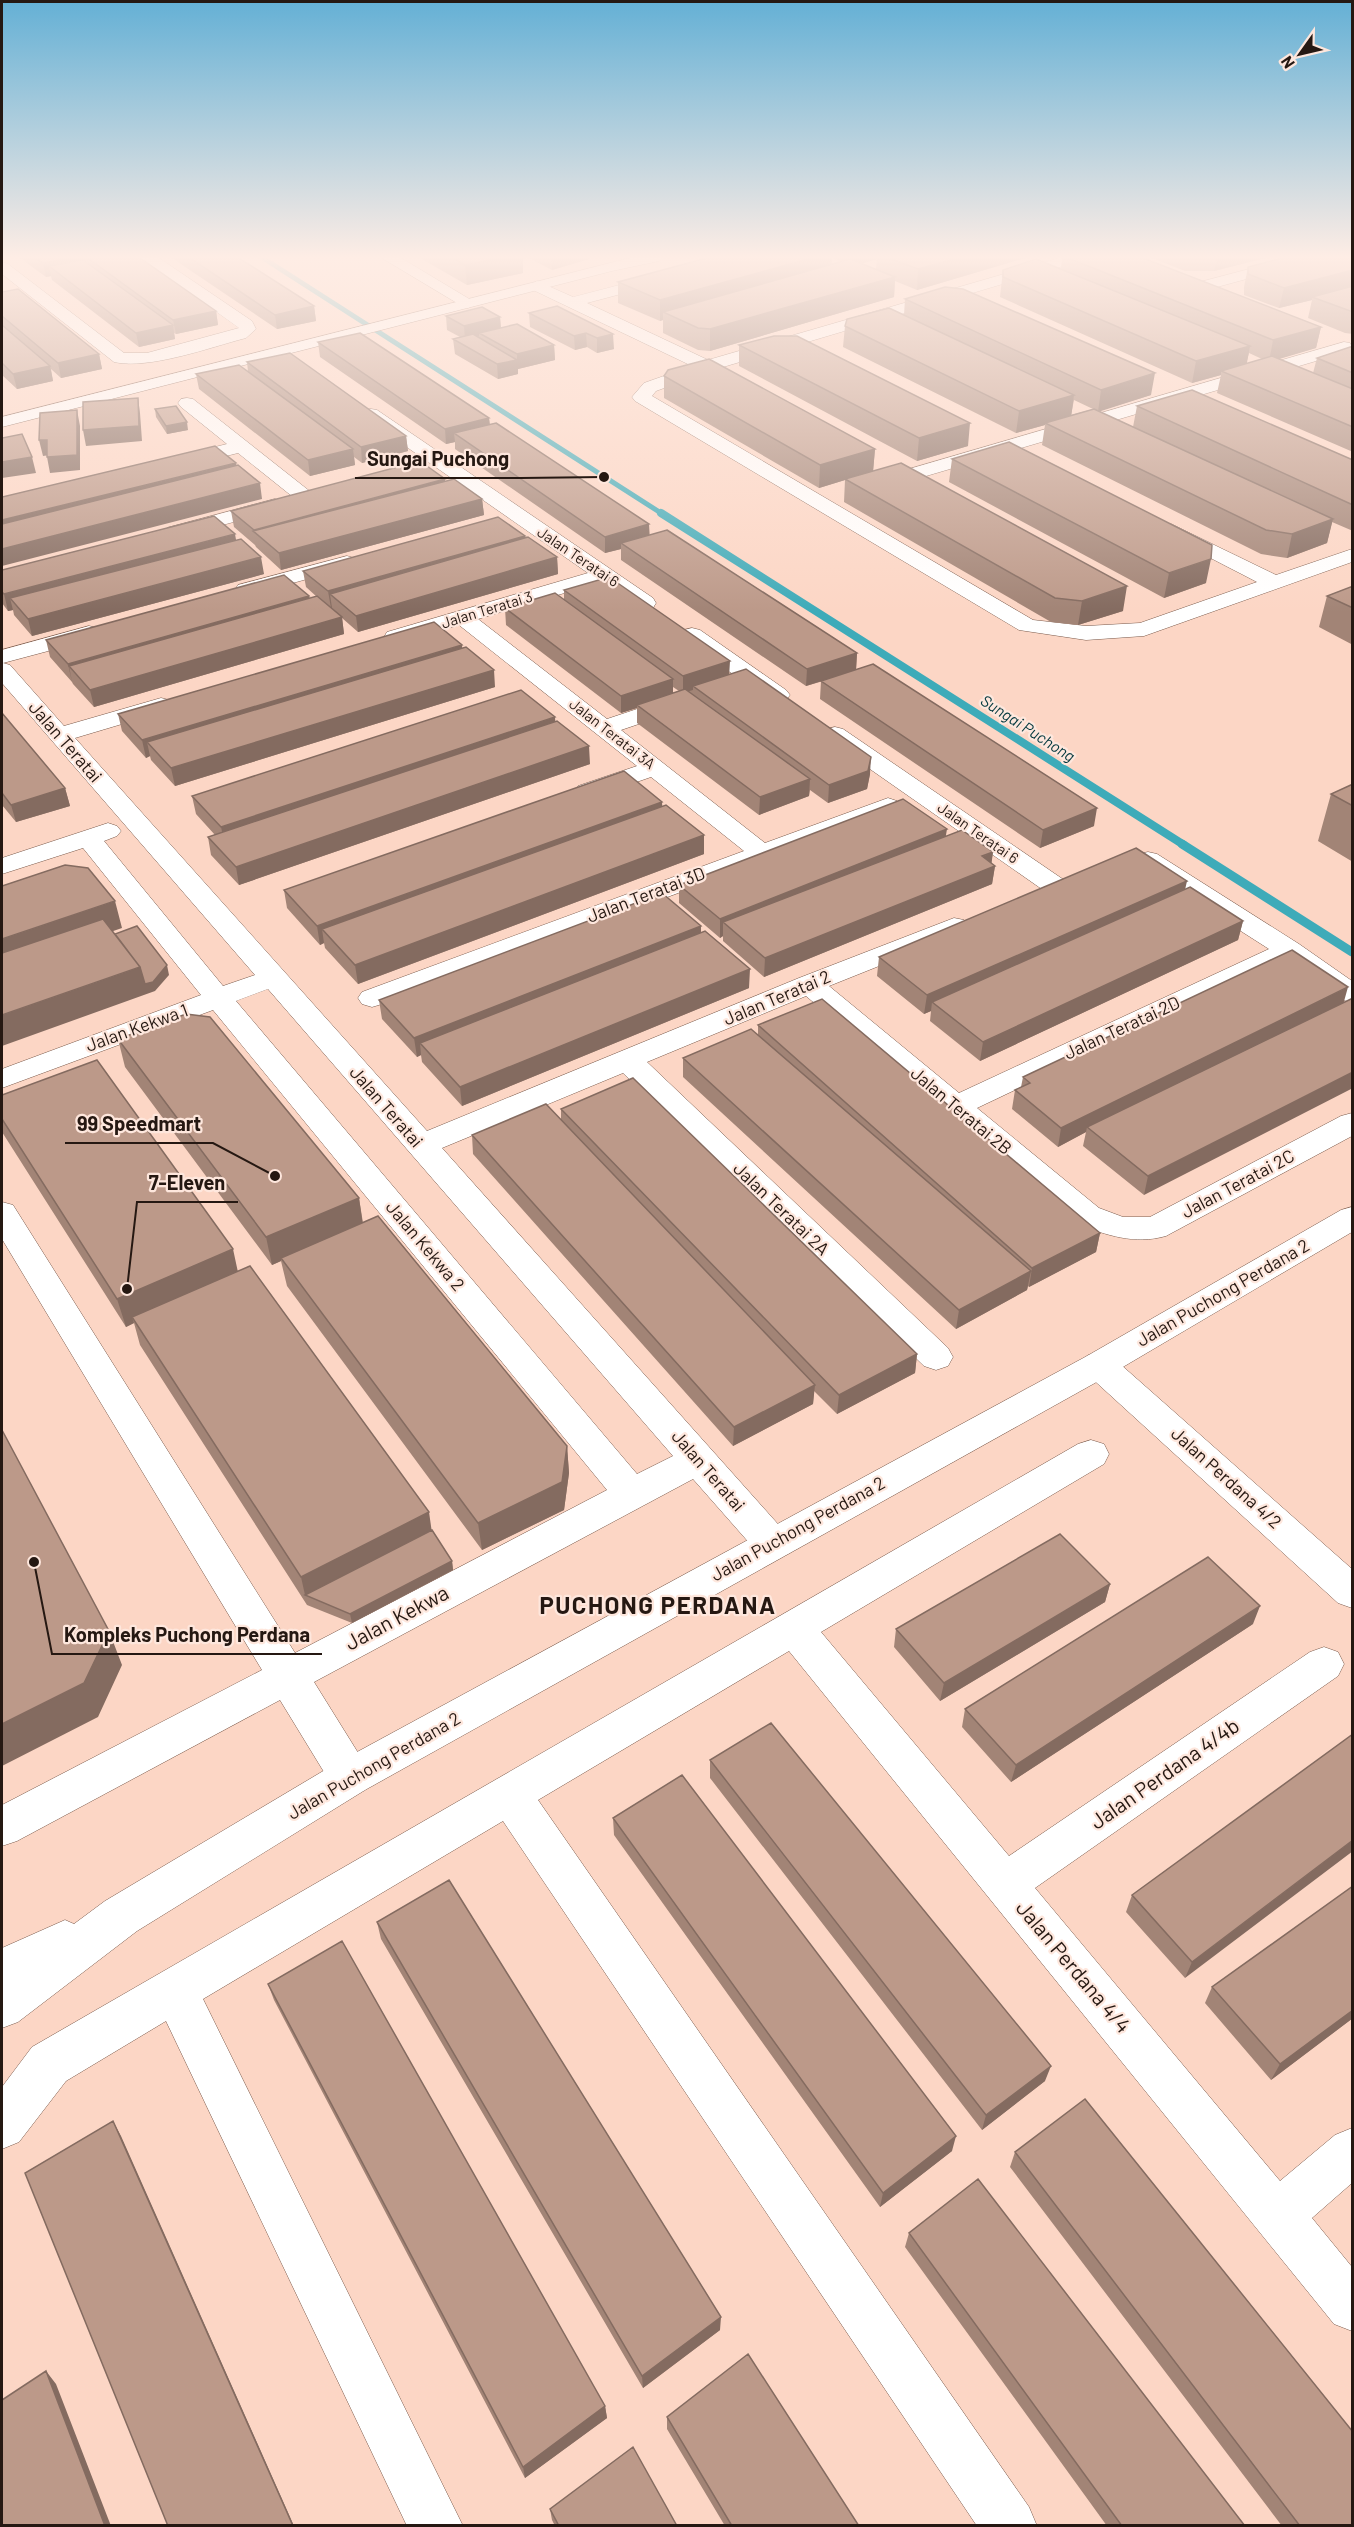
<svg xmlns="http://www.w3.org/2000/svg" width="1354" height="2527" viewBox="0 0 1354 2527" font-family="Barlow,sans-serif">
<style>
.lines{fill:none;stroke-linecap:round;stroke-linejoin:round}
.stream-far2{stroke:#3eabb9;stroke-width:5}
.stream-far1{stroke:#3eabb9;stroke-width:8}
.stream{stroke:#3eabb9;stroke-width:9}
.street-casing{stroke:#7a5a4b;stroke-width:1}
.secondary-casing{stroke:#7a5a4b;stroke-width:1}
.street{fill:#fff;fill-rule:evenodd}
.secondary{fill:#fff;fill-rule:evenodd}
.wall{fill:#a28476;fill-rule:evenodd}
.shaded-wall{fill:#846b60}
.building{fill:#bc9989;stroke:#846b60;stroke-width:1.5}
.labels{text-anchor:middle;stroke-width:4.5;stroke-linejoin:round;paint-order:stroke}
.far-street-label{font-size:15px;fill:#251812;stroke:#fee7dd}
.far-water-label{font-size:16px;font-style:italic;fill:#02373d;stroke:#fee7dd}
.street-label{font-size:18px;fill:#251812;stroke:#fee7dd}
.near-street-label{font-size:21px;fill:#251812;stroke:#fee7dd}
.district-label{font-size:24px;font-weight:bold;letter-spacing:1.5px;fill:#251812;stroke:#fee7dd}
.leader{fill:none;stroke:#251812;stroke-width:2}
.callout-dot{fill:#251812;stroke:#fee7dd;stroke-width:2}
.callout-label{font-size:20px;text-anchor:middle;font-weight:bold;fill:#251812;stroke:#fee7dd;stroke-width:4.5;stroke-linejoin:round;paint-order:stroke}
</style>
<rect width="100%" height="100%" fill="#fcd6c5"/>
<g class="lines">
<path class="stream-far2" d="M263,258l401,257"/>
<path class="stream-far1" d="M661,513l523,332"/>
<path class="stream" d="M1182,844l170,108"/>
<defs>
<path id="street" d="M141,258h18l93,63 4,8 -10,9c-35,9 -97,32 -132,24l-112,-88v-12l6,2 116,89h23l92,-25z
M382,258h19l75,45 -8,5 -6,-2z
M723,258h25l-3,3 -158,42 121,57 351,-102h24l-3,3 -367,109 -57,21 -4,5 381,224 53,6 54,-3 117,-41 -93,-48 -3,-4 3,-4 7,-2 105,51 76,-26v13l-208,74 -58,4 -67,-10 -384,-229 -3,-4 12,-14 48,-17 -161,-77 -2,-3 8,-5 36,16z
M1291,258h25l-3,3 -118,32 -8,-5 2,-3z
M1344,342l6,1 2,4 -2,4 -468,138h-14l-3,-4 3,-4z
M187,398l6,1 119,94 3,4 -3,4h-14l-60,-48 -60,15 -7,-2 -3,-4 3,-4 56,-14 -46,-37 -3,-4 3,-4z
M371,409l6,1 276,188 3,5 -3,5c-19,4 -37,-15 -52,-26l-123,37 129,100 66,-22 8,-2 8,2 4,5 -4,5 -68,23 144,113 123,-45 9,3 4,5 -4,5 -515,193 -10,3 -10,-3 -4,-6 4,-6 382,-141 -93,-74 -55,19 -9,2 -9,-2 -3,-5 3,-5 59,-20 -178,-141 -64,19 -8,-2 -3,-5 3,-5 201,-59 -223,-155 -3,-4 3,-4z
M275,499l7,2 3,4 -3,4 -108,29 -7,-2 -3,-4 3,-4z
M347,556l7,2 3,4 -3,4 -108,30 -8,-1 -3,-5 3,-5z
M89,626l8,2 3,5 -3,5 -94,25 7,2 54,61 97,-28 8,2 4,5 -4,5 -94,28 352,393 372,-153 155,-60 10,2 4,6 -4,6 -135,54 130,107 310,-144 -130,-83 -4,-6 4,-6 9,-2 9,2 142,90 53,37v21l-10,-2 -55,-39 -310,147 122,100 24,9h27l191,-101 11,-3v23l-186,100c-32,9 -59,-1 -89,-12l-271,-228 -159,66 301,286 5,9 -5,9 -12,4 -12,-4 -301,-293 -181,75 343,384 6,11 -6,11 -13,4 -13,-4 -66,-75 -379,203 51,82 6,13 -6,13 -15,6 -15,-6 -55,-90 -263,141 -15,5v-41l260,-135 -260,-431v-37l11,3 282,448 312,-163 -394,-480 -211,78v-19l199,-74 -118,-147 -81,26v-16l97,-32 9,-3 9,3 4,5 -4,5 -13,5 119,145 32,-11 -253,-292v-33zM268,989l405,467 -36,18 -401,-473z
M692,628l8,2 86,60 4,5 -4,5 -8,2 -8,-2 -86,-60 -3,-5 3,-5z
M835,727l8,2 221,151 4,6 -4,6 -9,2 -9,-2 -219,-153 -4,-5 4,-5z
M1099,1352l12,4 241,213v39l-14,-5 -251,-229 -5,-9 5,-9z
M1091,1440l13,4 5,10 -5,10 -283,168 188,224 301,-204 14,-5 14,5 6,12 -6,12 -303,212 245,293 55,-46 17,-7v55l-40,35 40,49v64l-18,-7 -545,-673 -251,149 491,707 8,19h-60l-474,-705 -300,178 260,527h-56l-241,-505 -100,60 -47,61 -17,7v-62l30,-40 1046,-603z"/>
<path id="secondary" d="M630,258h32l-3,3 -47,10 -610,156v-10z
M1352,1207v25l-241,142 -746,416 -228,141 -119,91 -16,6v-80l63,-28 9,4 31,-23 230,-137 752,-408 254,-146z"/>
</defs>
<use href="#street" class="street-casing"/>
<use href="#secondary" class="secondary-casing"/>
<use href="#street" class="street"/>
<use href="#secondary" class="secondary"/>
</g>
<path class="wall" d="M20,258h120l76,53 2,14 -42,9 -2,-1 1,6 -36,8 -87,-67 -1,-4 -5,1z
M172,258h67l75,48 2,15 -39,8z
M420,258h103v15l-56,12z
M529,258h60v1l-37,11z
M832,258h193l-108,32 -22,-9 -1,16 -184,54 -12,-1 -35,-17v-13l-3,1 -42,-18v-21l214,-24 -1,7 11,-3zM877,259l-1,10 -15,-5z
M1062,258h81l178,69 -5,21 -38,11 35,14 4,-15 36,-12v106l-136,-59 4,-18 -29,8 -192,-86 3,-27 58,-1zM1249,353l13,6 -16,5z
M1152,258h113l-51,13h-29z
M1353,258v76l-8,-1 -37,-15 4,-18 -33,8 -35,-13v-8l4,-20z
M2,292l97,62 3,15 -41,9 -10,-9 2,12 -36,8 -15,-14z
M905,299l246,96 -52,16 34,16 4,-21 216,54v71l-21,-9 -5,21 -40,15 -26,-4 -219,-109 3,-20 -29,8 -173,-86 2,-21 59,-11zM1074,400l19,9 -22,6z
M557,306l57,43 -17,4 -10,-6 -12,3 -45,-23 -1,-14z
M446,316l54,1 1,10 53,18 1,15 -37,9v5l-20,5 -43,-25 -2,-15 7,-2 -13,-7z
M318,342l171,76 1,6 159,111 208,118 -1,17 238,156 -54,22 -220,-149 1,-18 9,-2 -24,7 -185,-126v-11l-16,4 -150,-104v-7l-9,2 -126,-87z
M739,345l229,101 -51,15 -178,-95z
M247,362l159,74 2,15 -46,12 -8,-6 1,8 -45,11 -111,-87 -3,-15 52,-2z
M664,376l211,73 -2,22 250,140 -45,14 -27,-3 -207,-120 1,-22 -26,8 -155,-90z
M155,409l33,21 -21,4 -11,-17z
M952,459l254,124 -42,15 -215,-116z
M445,479v3l37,17 2,16 -203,55 -25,-23 -1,-2 -21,-18 -3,-16z
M525,536v2l32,19 1,17 -200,58 -16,-14 2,16 -250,73 -21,-23 -1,-2 -22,-25 -4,-17 263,-44 1,3 7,-2 -11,-10 -3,-16z
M236,540l28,34 -232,62 -18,-21 -1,-5 -5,1 -6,-8v-33z
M1353,586v59l-34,-18 8,-31z
M564,590l165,84 141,100 -3,15 -39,14 -18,-13 -1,6 -50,19 -122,-92v-15l-16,5 -115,-88 -1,-17 59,-9zM673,687l6,4 -6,2z
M462,649l33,38 -320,99 -24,-26 -1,-4 -4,2 -24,-27 -4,-17z
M2,713l63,75 5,18 -54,16 -14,-17z
M555,722l35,42 -351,121 -28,-30 -3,-18 7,-2 -19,-21 -4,-18z
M1353,784v78l-35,-21 13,-47z
M662,802v5l42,47 -346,130 -33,-36 -1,-5 -4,2 -33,-37 -3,-18z
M946,836l47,16 -2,11 4,3 -3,18 -228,93 -41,-36v-5l-3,2 -41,-35v-18z
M1185,889l58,32 -5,19 -258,121 -50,-40 1,-10 -7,3 -47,-38 2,-19z
M701,926v6l48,56 -287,118 -40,-44 -1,-7 -4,2 -35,-38 -3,-19z
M1292,950l-148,245 -61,-49 3,-14 -28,15 -46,-38 3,-19 6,-3 2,-10z
M758,1025l342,208 -4,19 -67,35 -1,-1 -1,4 -71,39 -273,-252v-19l75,-23z
M118,1039l241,159 4,25 204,223 2,27 -5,37 -82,40 -195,-264 -6,-25 -9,4 -147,-198z
M2,1095l236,176 194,259 20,31 1,9 -101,53 -45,-18 -167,-260 -6,-22 -8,4 -124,-195z
M561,1109l356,245 -2,19 -78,41 -23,-23 -1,13 -80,42 -260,-292 -1,-19 89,-14z
M1110,1584l-5,18 -165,99 -46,-54 2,-18z
M1253,1624l-242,158 -49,-55 3,-18z
M1353,1734l-168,244 -59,-66 6,-17z
M710,1760l335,321 -63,49 -272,-352z
M613,1818l339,333 -72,56 -266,-372z
M1353,1886v132l-82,62 -66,-77 7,-16z
M377,1922l343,408 -77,58 -262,-449z
M268,1984l337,422 2,12 -82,60 -251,-478z
M1015,2152l338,374h-71l-272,-359z
M909,2233l336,293h-138l-202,-279z
M667,2417l192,109h-134l-58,-97z
M550,2509l127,17h-122l-3,-6z"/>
<path class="shaded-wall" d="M72,258h9l3,12 -35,-4 2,10 -5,1 -3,-14z
M500,258h23v15l-56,12 -2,-20z
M551,258h38v1l-37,11z
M812,258h20l-1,14 -168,40v8l-3,1v-21z
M854,258h23v1l-24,7z
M958,258h67l-108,32 1,-21z
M1217,258h48l-51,13z
M1353,270v20l-41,7v3l-33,8 5,-20z
M895,277l-1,20 -184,54v-22z
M314,306l2,15 -39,8 -2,-14z
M216,311l2,14 -42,9 -3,-14z
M500,317l1,14 -22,2v3l-14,4 -1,-14z
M173,325l2,14 -36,8 -3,-14z
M1321,327l-5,21 -47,14 4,-22z
M586,333l1,14 -12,3 -1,-14z
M613,334l1,15 -17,4v-15z
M554,345l1,15 -37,9v5l-20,5 -1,-15 20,-4v-6z
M1250,346l-4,22 -25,3v4l-29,8 4,-22z
M99,354l3,15 -41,9 -3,-15z
M50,366l3,15 -36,8 -4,-15z
M1155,373l-4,22 -53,17 3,-22z
M1074,395l-3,23 -26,5v2l-29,8 3,-22z
M138,398l2,15 2,28 -56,5 -3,-16z
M77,410l3,16v44l-30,3 -3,-16z
M489,418l1,15h-36l1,9 -9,2 -1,-15z
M187,422l1,8 -21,4 -1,-8z
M970,423l-2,23 -51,15 2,-23z
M406,436l2,15 -46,12 -1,-16z
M39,440h8l3,15 -7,1z
M353,449l2,16 -45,11 -2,-16z
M875,449l-2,23 -28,7v1l-26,8 1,-23z
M32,457l4,16 -34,5v-16z
M236,463l2,15 -236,60v-18z
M445,479l1,16 -192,37v-2z
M260,483l2,16 -260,67v-17z
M482,499l2,16 -203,55 -2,-17z
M1333,519l-6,24 -40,15 5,-24z
M649,524l1,17 -29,2v6l-16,4v-16z
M235,534l3,17 -228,47 3,12 -5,1 -4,-17z
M525,536l1,16 -196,42 2,14h-1l-3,-17z
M261,557l3,17 -232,62 -4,-17z
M557,557l1,17 -200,58 -2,-16z
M1211,559l-5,24 -42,15 5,-25z
M1127,586l-4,25 -45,14 4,-24z
M309,596l3,17 -243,53 3,16 -4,-18z
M342,617l2,17 -250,73 -4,-17z
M462,645l1,17 -316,80 3,14 -4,2 -4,-18z
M857,653l-1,17 -50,16 1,-17z
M730,661l-1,17 -36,8v4l-10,3v-17z
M494,670l1,17 -320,99 -4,-18z
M673,679v17l-36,9v3l-16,5v-17z
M555,717l1,18 -331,110 -4,-18z
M589,746l1,18 -351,121 -3,-18z
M871,757l-1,17 -3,15 -39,14 1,-18z
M810,779l-1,17 -50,19 1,-18z
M65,788l5,18 -54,16 -5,-17z
M662,802l1,18 -341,109 2,14 -4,2 -3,-19z
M1097,808l-3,18 -54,22 3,-18z
M947,829l-3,18 -221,75v14l-3,2v-19z
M704,835v19l-346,130 -3,-19z
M993,852l-2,15 4,-1 -3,18 -228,93 1,-19z
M1187,881l-4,18 -251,103 -1,9 -7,3 3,-19z
M115,901l7,27 -120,41v-30z
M1243,921l-5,19 -258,121 3,-19z
M701,926v19l-281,98 1,12 -4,2 -3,-19z
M167,965l2,10 -14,16 -153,55v-31l138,-48z
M750,969l-1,19 -287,118 -2,-19z
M1348,987l-5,18 -256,122 -1,5 -28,15 3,-19z
M1353,1072v16l-209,107 4,-19z
M359,1198l4,28 -82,32v3l-9,4 -6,-28z
M1100,1233l-4,19 -67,35 3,-19z
M233,1249l6,28 -107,40 2,6 -8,4 -9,-28z
M1031,1271l-4,19 -71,39 3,-19z
M917,1354l-2,19 -78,41 2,-19z
M815,1385l-2,19 -80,42 1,-19z
M567,1446l2,27 -5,37 -82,40 -4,-27z
M429,1512l4,28 -128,55 -4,-18z
M452,1561l1,9 -101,53 -2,-9z
M1110,1584l-5,18 -165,99 4,-18z
M1260,1606l-7,18 -242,158 5,-17z
M109,1631l13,34 -24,52 -96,49v-42z
M1353,1840v11l-168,127 7,-16z
M1353,2010v8l-82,62 9,-16z
M1051,2066l-6,15 -63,49 4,-15z
M113,2121l8,15 173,390h-1z
M956,2136l-4,15 -72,56 3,-14z
M721,2317l-1,13 -77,58 -1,-12z
M46,2371l10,13 55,142h-6z
M605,2406l2,12 -82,60 -2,-11z"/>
<path class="building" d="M35,258h37l-29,5z
M94,258h46l76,53 -43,9 -84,-61z
M190,258h49l75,48 -39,9z
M453,258h47l-35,7z
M707,258h105l-152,42 -42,-18z
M888,258h70l-40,11z
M1068,258h75l178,69 -48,13z
M1283,258h70v12l-69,18 -36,-14v-7z
M850,259l45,18 -185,52 -12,-1 -35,-16z
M1036,259l214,87 -54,15 -193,-84v-7z
M83,260l90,65 -37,8 -87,-67z
M1353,286v26l-41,-15z
M945,287l18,2 192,84 -54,17 -196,-91z
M18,289l81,65 -41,9 -56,-47v-24z
M557,306l56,28 -16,4 -11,-5 -12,3 -45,-23z
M482,307l18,10 -36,9 -18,-10z
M889,308l185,87 -55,16 -174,-85 2,-7z
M517,324l37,21 -37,9 -38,-21z
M2,325l48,41 -37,8 -11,-11z
M360,333l129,85 -44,11 -127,-87z
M473,334l44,26 -20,4 -44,-25z
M774,336h23l173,87 -51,15 -180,-93z
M1353,346v27l-36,-15z
M290,353l116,83 -45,11 -114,-85z
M1272,356l81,33v38l-132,-56z
M709,359l166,90 -55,16 -156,-89 4,-6z
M239,365l114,84 -45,11 -112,-86z
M1192,390l161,70v45l-216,-99z
M138,398l1,28 -56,4v-28z
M176,406l11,16 -21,4 -11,-17z
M1094,409l239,110 -41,15 -26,-4 -221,-107z
M77,410v45l-30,2v-17h-8l1,-27z
M496,423l153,101 -44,13 -151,-104z
M22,434l10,23 -30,5v-24z
M1009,442l203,103 -1,14 -42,14 -217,-114z
M215,446l21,17 -234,57v-23z
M420,461l25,18 -191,51 -23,-19z
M901,463l226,123 -45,15 -27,-3 -210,-119z
M238,465l22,18 -258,66v-25z
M454,479l28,20 -203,54 -26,-22z
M214,516l21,18 -231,60 -2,-2v-22z
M498,517l27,19 -197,55 -25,-20z
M667,530l190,123 -50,16 -186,-126z
M528,537l29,20 -201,59 -26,-22z
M241,539l20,18 -233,62 -18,-21z
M284,575l25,21 -241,68 -22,-24z
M609,577l121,84 -47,15 -119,-86z
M1353,586v22l-26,-12z
M555,593l118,86 -52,17 -116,-88z
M317,596l25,21 -252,73 -21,-24z
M434,622l28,23 -320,95 -24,-26z
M466,647l28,23 -323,98 -24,-26z
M873,664l224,144 -54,22 -222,-149z
M746,669l125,88 -3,14 -39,14 -136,-99z
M685,689l125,90 -50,18 -123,-92z
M521,690l34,27 -334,110 -29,-31z
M2,713l63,75 -54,17 -9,-12z
M557,721l32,25 -353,121 -28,-30z
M624,771l38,31 -345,124 -33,-36z
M1353,784v22l-22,-12z
M903,799l44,30 -227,90 -41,-34z
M666,805l38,30 -349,130 -33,-36z
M962,830l31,22 -11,4 13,10 -230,92 -42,-36z
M1136,848l51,33 -260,114 -48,-38z
M65,865l23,3 27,33 -113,38v-53z
M1190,887l53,34 -260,121 -51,-40z
M662,893l39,33 -287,112 -35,-38z
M103,919l37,48 -138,48v-62z
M137,926l30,39 -14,17 -8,2 -5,-17 -25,-33z
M705,931l45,38 -290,118 -40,-44z
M1292,950l56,37 -287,141 -46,-38 15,-7 -7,-6z
M1353,998v74l-205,104 -61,-49z
M822,999l278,234 -68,35 -274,-243z
M186,1014l24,3 149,181 -93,39 -148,-198z
M751,1029l280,242 -72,39 -276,-252z
M97,1060l136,189 -116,50 -115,-180v-24z
M633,1078l284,276 -78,41 -278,-286z
M546,1104l269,281 -81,42 -262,-292z
M378,1216l189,230 -5,36 -84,41 -197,-265z
M250,1266l179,246 -128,65 -169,-260z
M2,1430l107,201 -25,52 -82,41z
M432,1530l20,31 -102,53 -45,-19z
M1060,1534l50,50 -166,99 -48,-54z
M1208,1557l52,49 -244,159 -51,-56z
M771,1723l280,343 -65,49 -276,-355z
M1353,1734v106l-161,122 -60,-67z
M682,1775l274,361 -73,57 -270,-375z
M449,1880l272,437 -79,59 -265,-454z
M1353,1886v124l-73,54 -68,-77z
M342,1941l263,465 -82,61 -255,-483z
M1085,2099l268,333v94h-53l-285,-374z
M113,2121l173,389 7,16h-125l-143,-353z
M978,2179l267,347h-123l-213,-293z
M748,2354l111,172h-127l-65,-109z
M46,2371l59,155h-103v-126z
M633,2447l44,79h-118l-9,-17z"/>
<linearGradient id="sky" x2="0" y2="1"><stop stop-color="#64b0d5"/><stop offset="0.42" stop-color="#feede5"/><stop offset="1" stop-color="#feede5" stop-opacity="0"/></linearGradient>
<rect width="1354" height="612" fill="url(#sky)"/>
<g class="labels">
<g class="far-street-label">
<text transform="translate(578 557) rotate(34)" y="5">Jalan Teratai 6</text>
<text transform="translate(487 610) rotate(-17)" y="5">Jalan Teratai 3</text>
<text transform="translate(612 734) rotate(38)" y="5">Jalan Teratai 3A</text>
<text transform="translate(978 833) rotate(35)" y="5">Jalan Teratai 6</text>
</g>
<g class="far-water-label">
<text transform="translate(1028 728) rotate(33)" y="6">Sungai Puchong</text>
</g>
<g class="street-label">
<text transform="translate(65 742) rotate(49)" y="6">Jalan Teratai</text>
<text transform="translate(646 895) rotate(-21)" y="6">Jalan Teratai 3D</text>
<text transform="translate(777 998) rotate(-23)" y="6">Jalan Teratai 2</text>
<text transform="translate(137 1028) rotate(-20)" y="6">Jalan Kekwa 1</text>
<text transform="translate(1122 1028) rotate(-25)" y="6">Jalan Teratai 2D</text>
<text transform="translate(386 1107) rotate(49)" y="6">Jalan Teratai</text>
<text transform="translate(961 1111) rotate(40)" y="6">Jalan Teratai 2B</text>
<text transform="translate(1238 1184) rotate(-28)" y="6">Jalan Teratai 2C</text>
<text transform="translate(781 1209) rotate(44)" y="6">Jalan Teratai 2A</text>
<text transform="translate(425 1246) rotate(50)" y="6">Jalan Kekwa 2</text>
<text transform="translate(1223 1293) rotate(-30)" y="6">Jalan Puchong Perdana 2</text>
<text transform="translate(708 1471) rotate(49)" y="6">Jalan Teratai</text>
<text transform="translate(1226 1478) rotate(42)" y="6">Jalan Perdana 4/2</text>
<text transform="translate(798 1529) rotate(-29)" y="6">Jalan Puchong Perdana 2</text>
<text transform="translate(374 1766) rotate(-30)" y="6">Jalan Puchong Perdana 2</text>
</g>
<g class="near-street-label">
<text transform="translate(397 1618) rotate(-28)" y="7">Jalan Kekwa</text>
<text transform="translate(1165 1774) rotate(-35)" y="7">Jalan Perdana 4/4b</text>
<text transform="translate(1073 1967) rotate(50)" y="7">Jalan Perdana 4/4</text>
</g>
<g class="district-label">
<text x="658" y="1614">PUCHONG PERDANA</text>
</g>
</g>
<path class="leader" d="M604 477L521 478H355M275 1176L213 1143H65M127 1289L137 1202H238M34 1562L52 1654H322"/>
<g class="callout-dot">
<circle cx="604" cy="477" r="6"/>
<circle cx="275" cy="1176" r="6"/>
<circle cx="127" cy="1289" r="6"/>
<circle cx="34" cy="1562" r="6"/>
</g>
<g class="callout-label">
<text x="438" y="466">Sungai Puchong</text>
<text x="139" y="1131">99 Speedmart</text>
<text x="187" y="1190">7-Eleven</text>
<text x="187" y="1642">Kompleks Puchong Perdana</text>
</g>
<rect width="1354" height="2527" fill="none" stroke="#251812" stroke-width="6"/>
<g transform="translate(1300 54) rotate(236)" stroke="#fee7dd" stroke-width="4.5" paint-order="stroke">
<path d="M0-4.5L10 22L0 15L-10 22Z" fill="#251812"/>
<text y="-9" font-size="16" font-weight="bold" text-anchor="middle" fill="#251812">N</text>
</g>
</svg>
